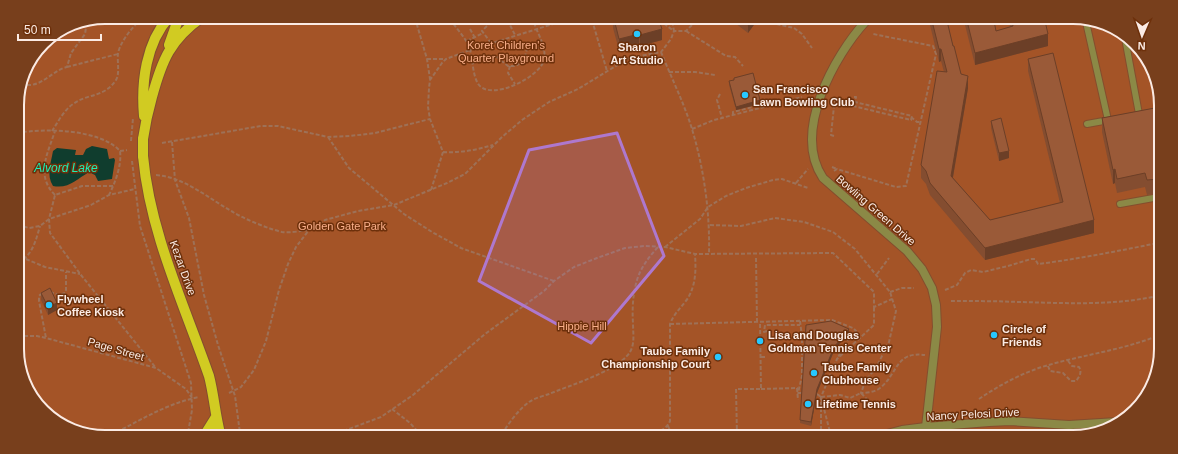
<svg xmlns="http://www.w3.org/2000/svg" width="1178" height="454" viewBox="0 0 1178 454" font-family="Arial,sans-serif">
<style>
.green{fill:#a45427}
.water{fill:#103d2e}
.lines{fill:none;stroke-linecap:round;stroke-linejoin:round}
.service-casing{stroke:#844e2e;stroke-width:8}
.minor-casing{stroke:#844e2e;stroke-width:10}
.tertiary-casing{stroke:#844e2e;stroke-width:10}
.primary-casing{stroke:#844e2e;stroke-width:12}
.path{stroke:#9e7157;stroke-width:2;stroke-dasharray:4 2;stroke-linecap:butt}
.service{stroke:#8b8946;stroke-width:6}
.minor{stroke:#8b8946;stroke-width:8}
.tertiary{stroke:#8b8946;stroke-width:8}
.primary{stroke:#d1cb22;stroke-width:10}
.primary-bridge-casing{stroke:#844e2e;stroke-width:12;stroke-linecap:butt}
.primary-bridge{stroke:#d1cb22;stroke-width:10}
.wall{fill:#844d30}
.shaded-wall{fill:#6c3f27}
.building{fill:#9a5a38;stroke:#6c3f27}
.marked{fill:#ae78ce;fill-opacity:0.2;stroke:#ae78ce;stroke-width:3;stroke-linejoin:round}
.poi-dot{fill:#27c8ff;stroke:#6d300b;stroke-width:1.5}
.labels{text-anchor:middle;stroke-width:3;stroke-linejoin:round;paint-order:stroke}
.park-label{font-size:11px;fill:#f9ae89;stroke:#6d300b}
.poi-label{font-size:11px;font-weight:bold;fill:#fbebe4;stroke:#6d300b;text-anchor:start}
.street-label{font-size:11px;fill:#fbebe4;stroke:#6d300b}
.water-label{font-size:12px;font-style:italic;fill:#1befb6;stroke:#6d300b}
.rim{fill:none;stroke:#fbebe4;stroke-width:2}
</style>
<rect width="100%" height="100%" fill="#6d300b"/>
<path class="green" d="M105,17l996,5 38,25 21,46 -4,284 -30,42 -48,18 -1001,-5 -38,-25 -20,-41 -2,-267 9,-33 21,-27 25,-15z"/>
<path class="water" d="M92,146l15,3 2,10 5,-1 1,2 -3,19 -14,2 -3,-6 -6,-3c-12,7 -20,17 -36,14 -7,-11 -2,-23 0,-35l4,-3 19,2 -1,5h8l3,-6z"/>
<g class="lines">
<defs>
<path id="service" d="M1086,22l22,98
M1125,38l14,76
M1087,124l22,-4
M1120,204l39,-7"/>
<path id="minor" d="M866,21c-32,35 -74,111 -43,157l84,73 15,18 10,19 4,17 1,22 -11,100"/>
<path id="tertiary" d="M879,436l23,-6 24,-3 63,-5 21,-1 59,4 48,-3"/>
<path id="primary" d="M169,45l10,-28
M144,116c-3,-34 2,-73 25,-99
M143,139c2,-14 5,-28 9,-42 10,-37 18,-57 50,-80
M143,156c7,77 41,148 66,220 5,19 6,38 11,57
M206,433l10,-16"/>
</defs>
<use href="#service" class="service-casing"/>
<use href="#minor" class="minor-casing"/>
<use href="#tertiary" class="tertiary-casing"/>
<use href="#primary" class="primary-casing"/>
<path class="path" d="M415,18l12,41 3,20
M450,19c6,9 14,17 19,27 4,11 3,30 10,39 13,16 61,-8 65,-25 3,-14 -8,-28 -11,-41
M502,19l1,3 6,1 6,12
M588,19l4,1 2,-1
M592,20l15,51
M659,20l15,11 -2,-11
M759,20l35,8 8,6 10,14
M151,24l1,-7
M470,29l5,9
M686,31l40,25 9,1 8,9
M467,41l16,-8
M491,43l-9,-12 8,-8 2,-4
M661,52c10,25 23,51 31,77 12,40 18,83 17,125
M427,59h17
M473,63l9,-4 15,-2 11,9h8l8,-6 3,-11 1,-2h8l8,3
M510,66l-2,7 7,11
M26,67l5,-7
M67,67l51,-13
M669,72h26l20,3
M21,85c3,0 7,0 10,0 14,-2 23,-15 36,-18l4,-14 14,-19 2,-13
M720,94l-3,6 5,18
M841,103l70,17 1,-4 -57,-14 1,-5h-2
M733,115v-3l20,-5v-1
M911,117l6,5h3
M692,129l22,-9 88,-23
M52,131c6,-9 12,-21 21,-27 15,-11 31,-6 43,-24 4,-6 1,-19 2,-27 4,-15 15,-25 24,-36
M17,133c28,-5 83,-4 103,18 2,14 -5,32 -11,44
M834,136l-3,-1 3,-29 2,-8
M328,137l21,31 55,46 28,18 29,16 93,33
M131,141l2,-23
M172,142l3,38 14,38 15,77 14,50 17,51 5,37
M162,143l99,-17h17l50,11 22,-1 25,-3 55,-14
M120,151l7,-1
M443,152c17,1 33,-2 50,-7
M132,161l8,65 51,157 1,27 -4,23
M832,167l5,2
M834,171l3,-2 59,18 10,-1 30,-132 -3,-8 -60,-12
M156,175c29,2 53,24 77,37 11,7 36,17 49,20 8,1 19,-1 27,-2
M796,183l12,-14
M113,186h-31l-27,9 -6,24 1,14 31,42 75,93
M431,190l12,-38 -13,-33 -2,-12 1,-19 1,-8 12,-17 4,-4 24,-9 99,-31
M55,195c-20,-20 -7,-42 0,-64
M18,225l11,3 11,-2 9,-7 42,-14 18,-10 26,-6
M710,225l31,1 34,-8 29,4 29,10 22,17 35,43 6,19 -7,31 -12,24 -12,16 -4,11c6,0 14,-1 19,-5 18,-14 15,-37 45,-33
M665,247l35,-28 8,-12 18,-11 20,-8 27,-8 9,-1 26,9
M756,258l1,64
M26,259l19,8 35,7
M18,262c14,-5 18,-22 22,-36
M877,274l12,-16
M945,290l12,-5 8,-12 6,-3 12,2 25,-6 23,-7h4l3,5c40,-5 80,-13 120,-21
M50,292l9,3 6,-2 1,-3v-18
M890,292l12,-4h12
M42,293l-3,3v5l7,37
M951,301c22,0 45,0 67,1 46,1 94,4 139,-6
M800,321l2,16v39l-4,17h4
M670,324l162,-4 21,8 3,3 -8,9 -11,19
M767,331l-3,1 1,-7h35
M18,336h19l9,2 110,30 30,21 6,9
M19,350l2,21
M761,357h6
M1048,366l2,5 13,2 8,8h5c4,-5 6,-9 3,-14l-7,-1 -4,-5
M761,389l36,-1 1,12
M229,393l12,-6 13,-17 12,-29 13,-51 9,-26 8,-17 13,-17 16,-10 33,-9 36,-6 53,-22 18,-9 37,-37 20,-17 27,-18 29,-13 51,-31 32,-6 10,-13 3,-8h12l11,-11
M817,394l4,3 10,39
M821,397l19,-2 10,3 11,-5 15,16
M979,399c19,-13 41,-25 63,-32 38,-12 78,-16 115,-31
M392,409l18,14 10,11
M668,426l4,9
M117,432c27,-14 52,-29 82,-35
M338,433l43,-16 32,-22 72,-61 59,-43 10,-10 20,-14 23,-9 28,-10 19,-2 21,1 30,7 138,-1 41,39v15l18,-8
M502,434c7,-11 16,-24 27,-32 6,-4 14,-6 20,-8 22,-9 61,-21 77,-37 10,-10 7,-21 7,-34 -1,-14 0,-30 4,-43 4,-13 12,-23 21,-33
M637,435c13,-4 27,0 33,-14v-97c4,-11 12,-17 18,-26 8,-14 8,-28 7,-44
M737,435l-1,-46h25l-1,-67
M821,436v-39l16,-38 37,-34v-18"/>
<use href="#service" class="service"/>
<use href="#minor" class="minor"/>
<use href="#tertiary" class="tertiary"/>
<use href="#primary" class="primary"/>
<defs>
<path id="primary-bridge" d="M143,156v-17"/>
</defs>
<use href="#primary-bridge" class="primary-bridge-casing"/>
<use href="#primary-bridge" class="primary-bridge"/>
</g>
<path class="wall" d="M613,19l46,1 3,20 -22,6 -1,-1 -20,5 -6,-22z
M731,20h25v2l-8,11z
M929,21h18l6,25 8,28 7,14 -15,90 37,42 70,-17 -32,-132v-12l66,174 -109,27 -55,-65 -4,-11 -5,-6v-13l23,-93 -3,-11 -2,1z
M964,21h30l2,10 14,-4 -1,-6h36l3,25 -73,19z
M734,78l26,26 -24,6 -7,-25v-4l5,-1z
M1160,107l-1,86 -12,2 -2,-8 -28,6 -2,-10 -2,1 -11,-52v-14z
M991,121l18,37 -10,3 -8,-33z
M41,293l16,17 -9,5 -7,-15z
M806,325l43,7 -15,19 -17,42 -6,33 -11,-3z"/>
<path class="shaded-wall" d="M752,20h4v2l-8,11v-8z
M662,29v11l-22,6v-11z
M639,34v11l-20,5v-11z
M1048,34v12l-73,19v-12z
M939,49h2v12l-2,1z
M968,76v12l-17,100v-12z
M760,100v4l-24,6v-3z
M1009,151v7l-10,3v-8z
M1115,169v14l-2,1v-14z
M1094,220v13l-109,27v-12z
M57,303v7l-9,5v-8z
M849,329v3l-15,19 -17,42 -6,33v-4l6,-33 17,-42z"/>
<path class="building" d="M614,19l45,1 3,9 -22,6 -1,-1 -20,5z
M741,20h11l-4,5z
M932,21h15l6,25h1l7,28 7,2 -17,100 39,44 73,-18 -35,-143 25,-6 41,167 -109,28 -55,-65 -4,-12 -5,-6 16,-94 10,1 -6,-23h-2z
M967,21h27l2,10 17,-5 -1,-5h33l3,13 -73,19z
M753,73l7,27 -24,7 -7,-26 5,-1v-2z
M1160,107l-1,72 -12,1 -2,-7 -28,6 -2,-10 -2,1 -11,-52z
M1001,118l8,33 -10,2 -8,-32z
M50,288l7,15 -9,4 -7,-14z
M831,321l18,8 -15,18 -17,42 -6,33 -11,-2 6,-95z"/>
<path class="marked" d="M617,133l47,123 -73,87 -112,-62 50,-131z"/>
<g class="poi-dot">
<circle cx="637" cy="34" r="4"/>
<circle cx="745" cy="95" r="4"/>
<circle cx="49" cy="305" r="4"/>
<circle cx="994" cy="335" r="4"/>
<circle cx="760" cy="341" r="4"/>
<circle cx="718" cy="357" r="4"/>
<circle cx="814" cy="373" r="4"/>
<circle cx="808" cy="404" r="4"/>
</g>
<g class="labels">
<g class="park-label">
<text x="506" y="49">Koret Children's<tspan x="506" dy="13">Quarter Playground</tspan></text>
<text x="342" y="230">Golden Gate Park</text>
<text x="582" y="330">Hippie Hill</text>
</g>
<g class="poi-label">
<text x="637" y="51" text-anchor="middle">Sharon<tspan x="637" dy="13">Art Studio</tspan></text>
<text x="753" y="93">San Francisco<tspan x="753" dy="13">Lawn Bowling Club</tspan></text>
<text x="57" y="303">Flywheel<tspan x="57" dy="13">Coffee Kiosk</tspan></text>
<text x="1002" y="333">Circle of<tspan x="1002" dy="13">Friends</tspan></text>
<text x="768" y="339">Lisa and Douglas<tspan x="768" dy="13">Goldman Tennis Center</tspan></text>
<text x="710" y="355" text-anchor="end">Taube Family<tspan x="710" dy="13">Championship Court</tspan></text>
<text x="822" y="371">Taube Family<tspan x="822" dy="13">Clubhouse</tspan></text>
<text x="816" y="408">Lifetime Tennis</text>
</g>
<g class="street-label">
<text transform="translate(876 210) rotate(41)" y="4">Bowling Green Drive</text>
<text transform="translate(183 268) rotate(70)" y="4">Kezar Drive</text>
<text transform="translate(116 349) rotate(16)" y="4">Page Street</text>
<text transform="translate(973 414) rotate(-3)" y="4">Nancy Pelosi Drive</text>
</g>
<g class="water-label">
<text x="66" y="172">Alvord Lake</text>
</g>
</g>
<path d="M0 0H1178V454H0ZM105 24H1073A81 81 0 0 1 1154 105V349A81 81 0 0 1 1073 430H105A81 81 0 0 1 24 349V105A81 81 0 0 1 105 24Z" fill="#783f1c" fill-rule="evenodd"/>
<path class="rim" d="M105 24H1073A81 81 0 0 1 1154 105V349A81 81 0 0 1 1073 430H105A81 81 0 0 1 24 349V105A81 81 0 0 1 105 24Z"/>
<g transform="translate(1142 36) rotate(182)" stroke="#6d300b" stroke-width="3" paint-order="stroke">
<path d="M0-3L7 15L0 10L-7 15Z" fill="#fbebe4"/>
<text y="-6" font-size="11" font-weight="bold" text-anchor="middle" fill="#fbebe4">N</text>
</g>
<path d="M18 34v6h83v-6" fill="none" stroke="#fbebe4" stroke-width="2"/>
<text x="24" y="34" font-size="12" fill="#fbebe4" stroke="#6d300b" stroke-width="3" paint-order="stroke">50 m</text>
</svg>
